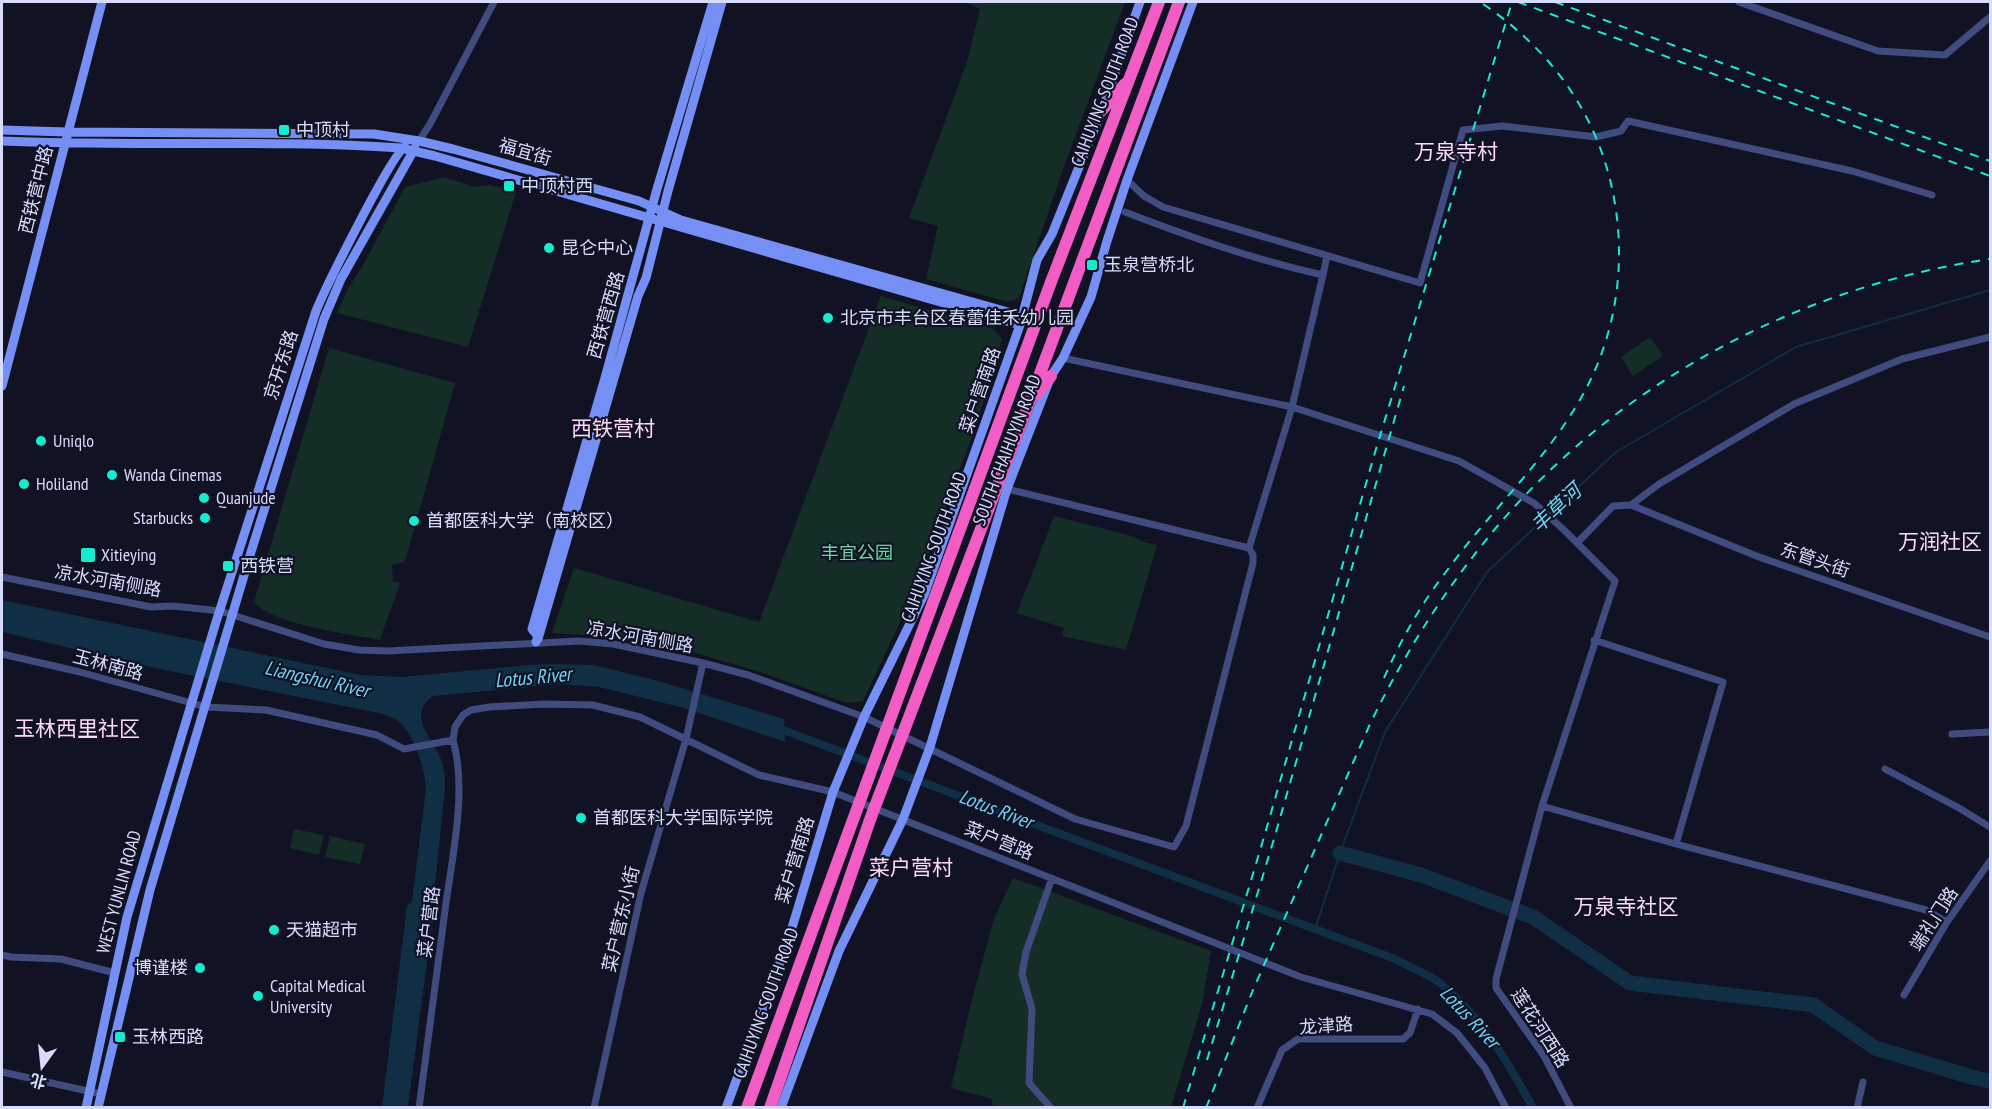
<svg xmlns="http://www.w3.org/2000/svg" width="1992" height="1109" viewBox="0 0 1992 1109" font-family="'PT Sans Narrow','Noto Sans SC',sans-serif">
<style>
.green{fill:#142e27}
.water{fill:#102e44}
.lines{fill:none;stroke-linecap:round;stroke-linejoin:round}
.stream{stroke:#102e44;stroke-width:2}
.canal{stroke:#102e44;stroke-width:8}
.river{stroke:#102e44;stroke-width:15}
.street{stroke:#404c7f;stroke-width:7}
.secondary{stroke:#768ff4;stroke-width:9}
.highway{stroke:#f25cc5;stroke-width:12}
.rail{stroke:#13ecd1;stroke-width:2;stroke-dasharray:9 8;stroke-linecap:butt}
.poi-dot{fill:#13ecd1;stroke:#111224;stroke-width:2}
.labels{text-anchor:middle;stroke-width:4.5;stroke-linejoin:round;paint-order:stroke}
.street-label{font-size:18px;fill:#d7dbfc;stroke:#111224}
.poi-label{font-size:18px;fill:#d7dbfc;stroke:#111224;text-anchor:start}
.park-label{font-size:18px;fill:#69d6a2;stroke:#111224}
.water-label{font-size:20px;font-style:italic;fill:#6ed3f3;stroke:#111224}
.quarter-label{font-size:21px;fill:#fcd9f7;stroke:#111224}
</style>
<rect width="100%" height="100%" fill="#111224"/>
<path class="green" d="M965,2h160l-63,170 -43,126 -11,4 -82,-23 12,-53 -29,-8 58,-156 13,-53z
M444,177l30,10 17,-2 25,7 -48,155 -131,-34 12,-26 13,-20 43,-80z
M881,296l113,33 8,10 -25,84 -61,165 -53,113 -16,2 -87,-31 -111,-33 -97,-6 22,-65 185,54z
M1650,337l13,19 -30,20 -12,-19z
M329,348l126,35 -50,179 -13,3 1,16 7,2 -20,57c-30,-6 -107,-15 -126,-38z
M1054,516l78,20 12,6 13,3 -31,105 -64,-14 2,-8 -47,-15z
M294,829l30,6 -5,20 -29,-7z
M330,836l35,8 -5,20 -35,-7z
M1013,878l198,73 -9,53 -31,103h-178l-1,-8 -41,-11 21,-89 22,-80z"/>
<path class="water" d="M2,600l359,75 41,2 127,-12 27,-1 38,1 68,17 122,37 1,23 -101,-34 -85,-21 -39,-3 -127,12c-29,21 4,45 10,69 4,16 1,35 -1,51 -3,29 -6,59 -9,88l1,5 -26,198h-26l25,-201 5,-5 14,-112c-1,-20 -12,-56 -29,-69 -4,-2 -9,-4 -13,-6l-229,-46 -153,-36z"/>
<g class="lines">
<path class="stream" d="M1315,929l25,-76 45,-121 102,-160 129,-120 180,-105 194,-57"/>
<path class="canal" d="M775,727l620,232c14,8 32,14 45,24 42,34 67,78 93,125"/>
<path class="river" d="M1340,853l81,22 112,42 97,66 183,22 62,43 100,30 15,3"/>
<path class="street" d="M1739,2l139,49 67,4 45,-38
M419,141l11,-17 64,-122
M1127,180l17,16 19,11 257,76 43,-153 39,-4 94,11 25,-6 7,-10 224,50 80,24
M1323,275l4,-19
M1063,358l229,49 167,54 75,42 30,27 51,51 -73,225 -46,173v9l48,68 27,52
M1007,489l242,59
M1631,505l128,52 231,80
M1577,543l36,-37 18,-1 28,-21 135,-80 108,-45 88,-22
M2,577l149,30 22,-1 47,5 104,33 35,6 28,1 192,-10 34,3 90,19 45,12 116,42 211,102 99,28 12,-21 67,-263v-8l-4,-7 43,-141 31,-132c-68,-15 -133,-38 -198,-63
M1594,640l129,42 -47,162
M2,654l78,18 126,35 60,3 111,25 27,14 49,-9c14,49 0,113 -7,163 -9,68 -18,136 -27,205
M1952,734l38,-2
M453,740l2,-13 8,-12 8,-5 18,-3 56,-3 48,1 47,12 119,58 74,17 468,185 131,37 25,19 13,16 15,19 21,40
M1885,769l74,39 31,19
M1542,806l134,38 250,66 21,12
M2,955l9,2 50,2 54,14
M1904,995l43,-73 43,-61
M2,1072l99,22
M594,1108l47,-215 45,-154 17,-76
M1051,1108l-22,-25 3,-74 -10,-35 4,-22 26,-74
M1257,1108l25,-58 16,-11h105l7,-6 8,-24
M1857,1108l6,-26"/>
<path class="secondary" d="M2,130l65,2 307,2 45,7 34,8 186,52 42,19 341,96
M2,141c132,6 266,-2 399,7l34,8 585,169
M2,386l100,-384
M538,639l100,-343 8,-18 22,-87 54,-189
M536,642l2,-6 -6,-7 73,-251 52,-189 56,-187
M86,1108l41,-191 89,-295 100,-311c9,-22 76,-158 89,-164
M98,1108l52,-218 101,-338 73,-233 17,-40 74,-131
M726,1108l62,-167 45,-149 31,-75 60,-122 96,-270 17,-65 15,-26 50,-124 38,-108
M781,1108l58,-157 64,-132 27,-72 77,-258 44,-113 12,-18 28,-61 16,-56 20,-61 66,-178"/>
<path class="highway" d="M1102,110l23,-26
M1036,395l15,-19
M747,1108l304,-826 108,-280
M770,1108l101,-291 158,-414 150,-401"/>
<path class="rail" d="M1518,2l472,174
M1555,2l435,159
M1384,678c16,-36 35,-71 59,-102 41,-58 95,-107 132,-168 44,-70 55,-156 33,-236 -20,-72 -66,-129 -128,-170
M1207,1060l67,-221 130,-453
M1183,1108l81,-271 112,-388 136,-447
M1206,1108l47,-118 117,-266c34,-70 75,-135 125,-195 123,-147 306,-243 495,-270"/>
</g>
<g class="poi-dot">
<rect x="278" y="124" width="12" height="12" rx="3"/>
<rect x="503" y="180" width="12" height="12" rx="3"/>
<circle cx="549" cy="248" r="6"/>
<rect x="1086" y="259" width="12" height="12" rx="3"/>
<circle cx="828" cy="318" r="6"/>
<circle cx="41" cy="441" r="6"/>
<circle cx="112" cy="475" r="6"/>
<circle cx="24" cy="484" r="6"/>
<circle cx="204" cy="498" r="6"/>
<circle cx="205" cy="518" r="6"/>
<circle cx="414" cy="521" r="6"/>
<rect x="80" y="547" width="16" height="16" rx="3"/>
<rect x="222" y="560" width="12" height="12" rx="3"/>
<circle cx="581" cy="818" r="6"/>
<circle cx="274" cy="930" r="6"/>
<circle cx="200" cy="968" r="6"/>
<circle cx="258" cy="996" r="6"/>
<rect x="114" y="1031" width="12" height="12" rx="3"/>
</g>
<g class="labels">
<g class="street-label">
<text transform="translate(1105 92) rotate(-69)" y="6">CAIHUYING SOUTH ROAD</text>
<text transform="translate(525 152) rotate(16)" y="6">福宜街</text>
<text transform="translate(36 190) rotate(-76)" y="6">西铁营中路</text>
<text transform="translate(606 315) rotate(-74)" y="6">西铁营西路</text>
<text transform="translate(281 365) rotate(-72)" y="6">京开东路</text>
<text transform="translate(980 390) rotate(-71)" y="6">菜户营南路</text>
<text transform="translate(1007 450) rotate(-69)" y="6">SOUTH CHAIHUYIN ROAD</text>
<text transform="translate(934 547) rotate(-70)" y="6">CAIHUYING SOUTH ROAD</text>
<text transform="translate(1815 560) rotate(19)" y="6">东管头街</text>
<text transform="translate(108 581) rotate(10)" y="6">凉水河南侧路</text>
<text transform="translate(640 637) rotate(10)" y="6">凉水河南侧路</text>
<text transform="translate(108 665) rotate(15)" y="6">玉林南路</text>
<text transform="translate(999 841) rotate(22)" y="6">菜户营路</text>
<text transform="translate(795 860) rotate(-73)" y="6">菜户营南路</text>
<text transform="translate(119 892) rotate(-75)" y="6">WEST YUNLIN ROAD</text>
<text transform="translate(621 919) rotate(-77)" y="6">菜户营东小街</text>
<text transform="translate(1934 919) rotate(-57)" y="6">端礼门路</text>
<text transform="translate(429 922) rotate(-83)" y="6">菜户营路</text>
<text transform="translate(766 1003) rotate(-70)" y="6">CAIHUYING SOUTH ROAD</text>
<text transform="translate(1326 1026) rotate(-4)" y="6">龙津路</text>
<text transform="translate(1540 1028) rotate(57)" y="6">莲花河西路</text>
</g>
<g class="poi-label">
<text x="296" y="136">中顶村</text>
<text x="521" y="192">中顶村西</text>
<text x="561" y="254">昆仑中心</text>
<text x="1104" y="271">玉泉营桥北</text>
<text x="840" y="324">北京市丰台区春蕾佳禾幼儿园</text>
<text x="53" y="447">Uniqlo</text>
<text x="124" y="481">Wanda Cinemas</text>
<text x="36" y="490">Holiland</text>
<text x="216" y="504">Quanjude</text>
<text x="193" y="524" text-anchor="end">Starbucks</text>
<text x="426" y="527">首都医科大学（南校区）</text>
<text x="101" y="561">Xitieying</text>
<text x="240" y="572">西铁营</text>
<text x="593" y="824">首都医科大学国际学院</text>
<text x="286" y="936">天猫超市</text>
<text x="188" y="974" text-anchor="end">博谨楼</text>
<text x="270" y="992">Capital Medical<tspan x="270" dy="21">University</tspan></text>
<text x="132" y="1043">玉林西路</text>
</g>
<g class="park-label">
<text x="857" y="559">丰宜公园</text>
</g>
<g class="water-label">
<text transform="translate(1556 508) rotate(-43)" y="7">丰草河</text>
<text transform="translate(533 677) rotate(-5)" y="7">Lotus River</text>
<text transform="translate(317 679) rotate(13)" y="7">Liangshui River</text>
<text transform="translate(996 809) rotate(21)" y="7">Lotus River</text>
<text transform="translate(1470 1017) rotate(47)" y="7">Lotus River</text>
</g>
<g class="quarter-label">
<text x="1456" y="159">万泉寺村</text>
<text x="613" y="436">西铁营村</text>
<text x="1940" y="549">万润社区</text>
<text x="77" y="736">玉林西里社区</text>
<text x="911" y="875">菜户营村</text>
<text x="1626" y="914">万泉寺社区</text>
</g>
</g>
<rect width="1992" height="1109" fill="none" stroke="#d7dbfc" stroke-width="6"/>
<g transform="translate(42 1067) rotate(195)" stroke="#111224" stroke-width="4.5" paint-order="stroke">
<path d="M0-4.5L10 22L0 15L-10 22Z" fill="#d7dbfc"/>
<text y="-9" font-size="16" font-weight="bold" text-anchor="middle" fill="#d7dbfc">北</text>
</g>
</svg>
